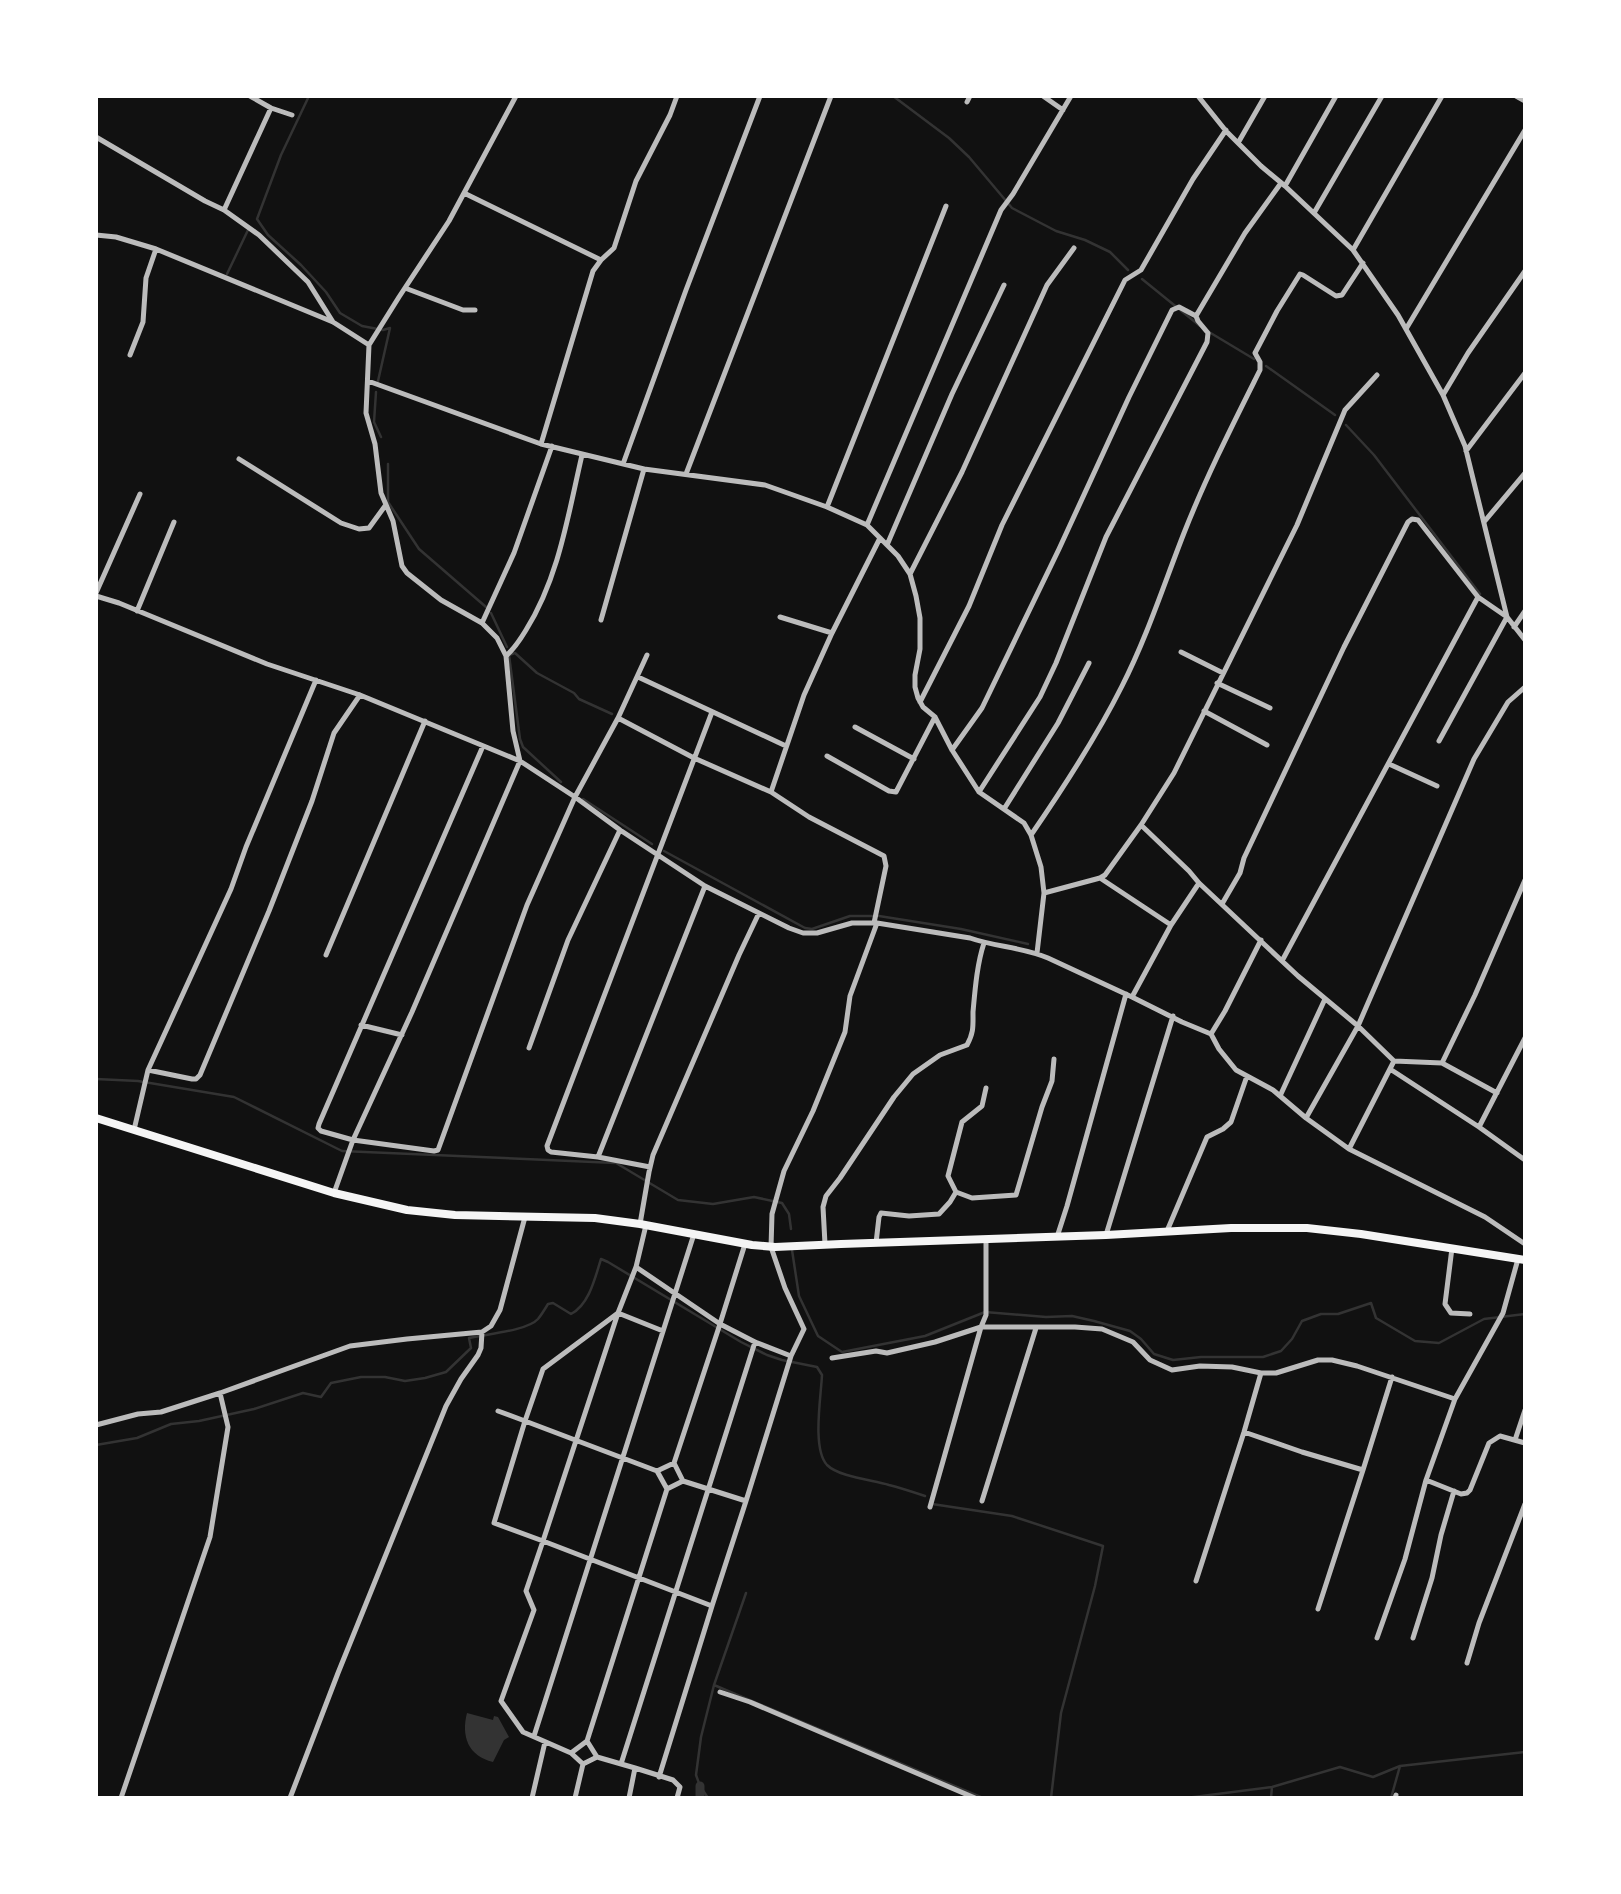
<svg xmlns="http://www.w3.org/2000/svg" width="1621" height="1894" viewBox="0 0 1621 1894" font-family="'Titillium Web',sans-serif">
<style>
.water{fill:#333}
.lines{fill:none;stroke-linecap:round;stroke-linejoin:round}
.stream{stroke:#333;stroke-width:2.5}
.canal{stroke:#333;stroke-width:9}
.minor{stroke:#bcbcbc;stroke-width:5}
.primary{stroke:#f5f5f5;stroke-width:8}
</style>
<rect width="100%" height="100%" fill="#111"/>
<path class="water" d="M467,1713l26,7 1,-4 4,1 11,20 -5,3 -11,22c-25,-6 -32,-26 -26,-49z"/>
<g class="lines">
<path class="stream" d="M309,96l-28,59 -24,64 11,16 33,30 25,27 14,21 22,13 21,4 7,-2 -12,53
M893,96l56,42 20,19 43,51 44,23 29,9 25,12 18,18
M227,274l21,-44
M1142,279l58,47
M1209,332l45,27
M1266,366l69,49
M376,392l-2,30 7,15
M1346,425l28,30 106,139
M388,464v38l31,47 67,58
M491,613l16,34
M561,782l-38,-35 -3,-8 -11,-84 6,-2 22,20 37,20 5,6 33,15
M583,799l69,45
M664,851l141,77 7,1 38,-13h22
M879,916l82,13 67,15
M96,1079l42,2 96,16 108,54 274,12 62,37 35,4 41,-7 28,6 7,11 2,15
M792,1250l7,46 19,40 24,16 83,-16 60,-24 61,5 26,-1 22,5 36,10 11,8 13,15 19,6 28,-3h62l18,-6 11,-12 10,-18 19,-7h17l33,-11 5,15 39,23 24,2 45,-24 41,-5
M96,1445l41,-7 34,-14 28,-3 55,-12 49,-16 18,4 10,-14 30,-6h24l20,4 20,-3 21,-6 25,-24 -2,-10c17,-4 58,-7 69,-19 4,-5 7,-10 10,-15l5,-1 18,11c18,-9 24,-36 30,-55l7,3 133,80 26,13 15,5 35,7 5,8c-1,22 -10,74 5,90 12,12 46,15 62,20 12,3 24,7 36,11
M932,1504l80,12 91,30 -8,40 -34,127 -10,85
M714,1685l269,113
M708,1798l-8,-12 -4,-11 5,-38 13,-52 32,-92
M1186,1798l86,-11 68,-20 33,10 27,-11 125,-14
M1271,1798l1,-11
M1391,1798l9,-32"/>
<path class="canal" d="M700,1786v12"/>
<path class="minor" d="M250,96l21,12 21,7
M1043,96l20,14
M1198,96l28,35 35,35 24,20 68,64 45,65 45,80 22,51 42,171 18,23
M1516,96l9,5
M967,102l3,-6
M96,137l109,64 19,9 35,25 49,47 25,40
M1238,143l27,-47
M1285,186l51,-90
M464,193l137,67
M224,210l47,-102
M1314,213l68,-117
M96,235l20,2 40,12 177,73 36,23
M1353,250l89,-154
M405,288l58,22h12
M1406,329l119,-199
M130,355l13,-33 3,-44 10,-29
M368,381l173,63 103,25 121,16 62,22 40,18 31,31 12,18 6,22 4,22v31l-5,26v12l3,11 5,9 12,10 17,33 27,42 45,31 7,12 10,32 3,26 -7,60
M1443,395l25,-42 57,-82
M541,444l52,-173 8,-11 13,-12 22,-67 34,-66 7,-19
M1466,451l59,-78
M239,459l102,64 18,6 10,-1 16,-22
M623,464l63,-174 74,-194
M686,474l145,-378
M827,507l119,-301
M1484,522l41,-49
M867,525l134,-315 12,-16 58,-98
M887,545l65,-151 52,-109
M910,574l52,-102 85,-187 27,-37
M96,593l44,-99
M96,596l23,7 148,61 93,31 160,66 55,36 45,33 85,56 84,42 14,5h14l35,-10h25l93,15c25,9 53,9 78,20l84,39 50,25 29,12 8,15 17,21 37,20 33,28 43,31 136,68 40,27
M137,611l37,-89
M780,617l52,16
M601,620l43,-151
M482,623l32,-70 38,-107
M1514,627l11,-16
M1181,652l42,21
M506,656c9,-8 14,-16 20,-26 33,-53 42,-115 56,-175
M638,677l148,69
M1217,683l53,25
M920,702l49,-96 33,-81 123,-245 16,-10 52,-91 33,-49
M1204,711l63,34
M618,718l76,40 77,34
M855,727l59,32
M483,746l-164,378 -1,4 3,3 32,9 81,11 4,-1 89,-245 48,-108 43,-79 29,-63
M952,750l30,-42 77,-159 70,-152 43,-87 7,-3 17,9
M827,756l62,35 7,1 39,-75
M1389,764l48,22
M979,792l61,-95 16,-34 50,-126 101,-195 1,-9 -10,-12 -2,-5 49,-83 36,-50
M1004,809l54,-86 31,-60
M1141,825l48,46 10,12 99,93 60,50 36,35
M1031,835c33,-48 65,-97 91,-149 25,-49 42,-102 62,-153 22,-56 49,-109 76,-163v-8l-5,-9 22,-42 23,-37 3,1 33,21 6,-1 21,-32
M1100,878l71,47
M1044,893l56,-15 5,-3 36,-50 33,-52 123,-248 48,-115 32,-35
M1222,904l18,-31 4,-15 100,-211 64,-125 4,-3 6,1 60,77 29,20 -68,124
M874,923l12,-57 -2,-10 -75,-39 -38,-25 33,-97 28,-62 48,-95
M326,955l99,-234
M1282,961l196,-364
M1132,997l39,-72 28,-42
M361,1025l41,10
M1211,1034l14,-23 36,-71
M529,1048l39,-108 52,-110
M1390,1069l89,58 46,33
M148,1070l44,9h4l4,-4 69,-164 43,-110 22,-68 26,-38
M1497,1093l-55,-30 33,-68 50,-115
M1280,1096l45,-97
M1306,1118l52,-92 116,-267 34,-57 17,-15
M1479,1127l46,-89
M134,1130l14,-60 83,-181 15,-42 70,-167
M1349,1149l45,-88 48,2
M598,1157l107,-271
M650,1167l-52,-10 -47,-5 -3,-2 -1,-4 165,-434
M956,1192l16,6 44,-3 26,-88 10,-26 2,-22
M334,1193l19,-53 59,-128 108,-251 -7,-30 -7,-75 -9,-18 -15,-15 -41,-23 -34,-27 -5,-7 -9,-45 -12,-28 -6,-49 -9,-31 3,-68 30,-48 50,-76 67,-125
M640,1224l9,-52 4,-17 86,-200 20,-42
M1167,1231l40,-94 16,-8 8,-7 16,-46
M1106,1235l67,-219
M1057,1237l10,-31 59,-212
M876,1243l3,-26 2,-4 28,3 30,-2 11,-12 6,-10 -8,-16 14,-54 20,-16 4,-18
M825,1244l-2,-37 3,-11 14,-18 54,-81 19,-23 27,-19 27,-10c7,-13 6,-19 6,-33 2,-22 4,-48 11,-69
M1452,1248l-7,56 6,9 19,1
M636,1267l84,57 35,18 36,14 -45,145
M791,1356l13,-27 -19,-41 -14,-41 1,-33 12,-43 29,-60 32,-79 5,-36 27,-73
M832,1358l44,-7 11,2 48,-11 46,-15h94l27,2 31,13 17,18 22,10 28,-4 32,1 29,6 -17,59 -48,149
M1261,1373h15l42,-13h14l25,6 98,33 -29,81 35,14 6,-1 3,-3 19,-47 11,-7 25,7
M1455,1399l48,-86 15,-54
M498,1411l27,10 -31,102 49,18 75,-228 45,18
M96,1425l42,-11 23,-2 59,-19 130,-47 57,-7 75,-7 9,-6 9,-16 25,-93
M1244,1432l58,20 61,18 29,-93
M1515,1440l10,-30
M674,1463l45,-136 26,-83
M657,1471l17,-8 9,18 -16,8
M683,1481l63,20 -34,105
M982,1501l54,-173
M930,1507l51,-180 5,-12v-75
M1318,1609l45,-139
M1377,1638l28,-79 21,-79
M1413,1638l19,-60 9,-43 13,-44
M1467,1663l12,-40 46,-119
M720,1692l30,10 225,96
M534,1736l160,-502
M571,1753l16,-12
M597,1757l-10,-16 80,-252 -10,-18 -132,-50 18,-52 75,-56 18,-46 10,-42
M621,1764l134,-422
M635,1768l-38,-11 -14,7 -12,-11 -48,-21 -22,-31 33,-91 -8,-19 17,-50 169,65 -53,171
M121,1798l89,-261 18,-110 -8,-34
M290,1798l48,-125 108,-267 15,-27 17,-24 3,-7 1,-16
M532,1798l13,-56
M575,1798l8,-34
M629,1798l6,-30 38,12 7,7 -3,11
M1395,1798l1,-3"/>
<path class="primary" d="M96,1118l238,75 73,17 48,5 140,3 45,6 112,21 23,2 66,-3 265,-9 125,-7h76l54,6 164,26"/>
</g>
<rect width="1621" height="1894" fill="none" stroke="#ffffff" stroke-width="196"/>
</svg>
